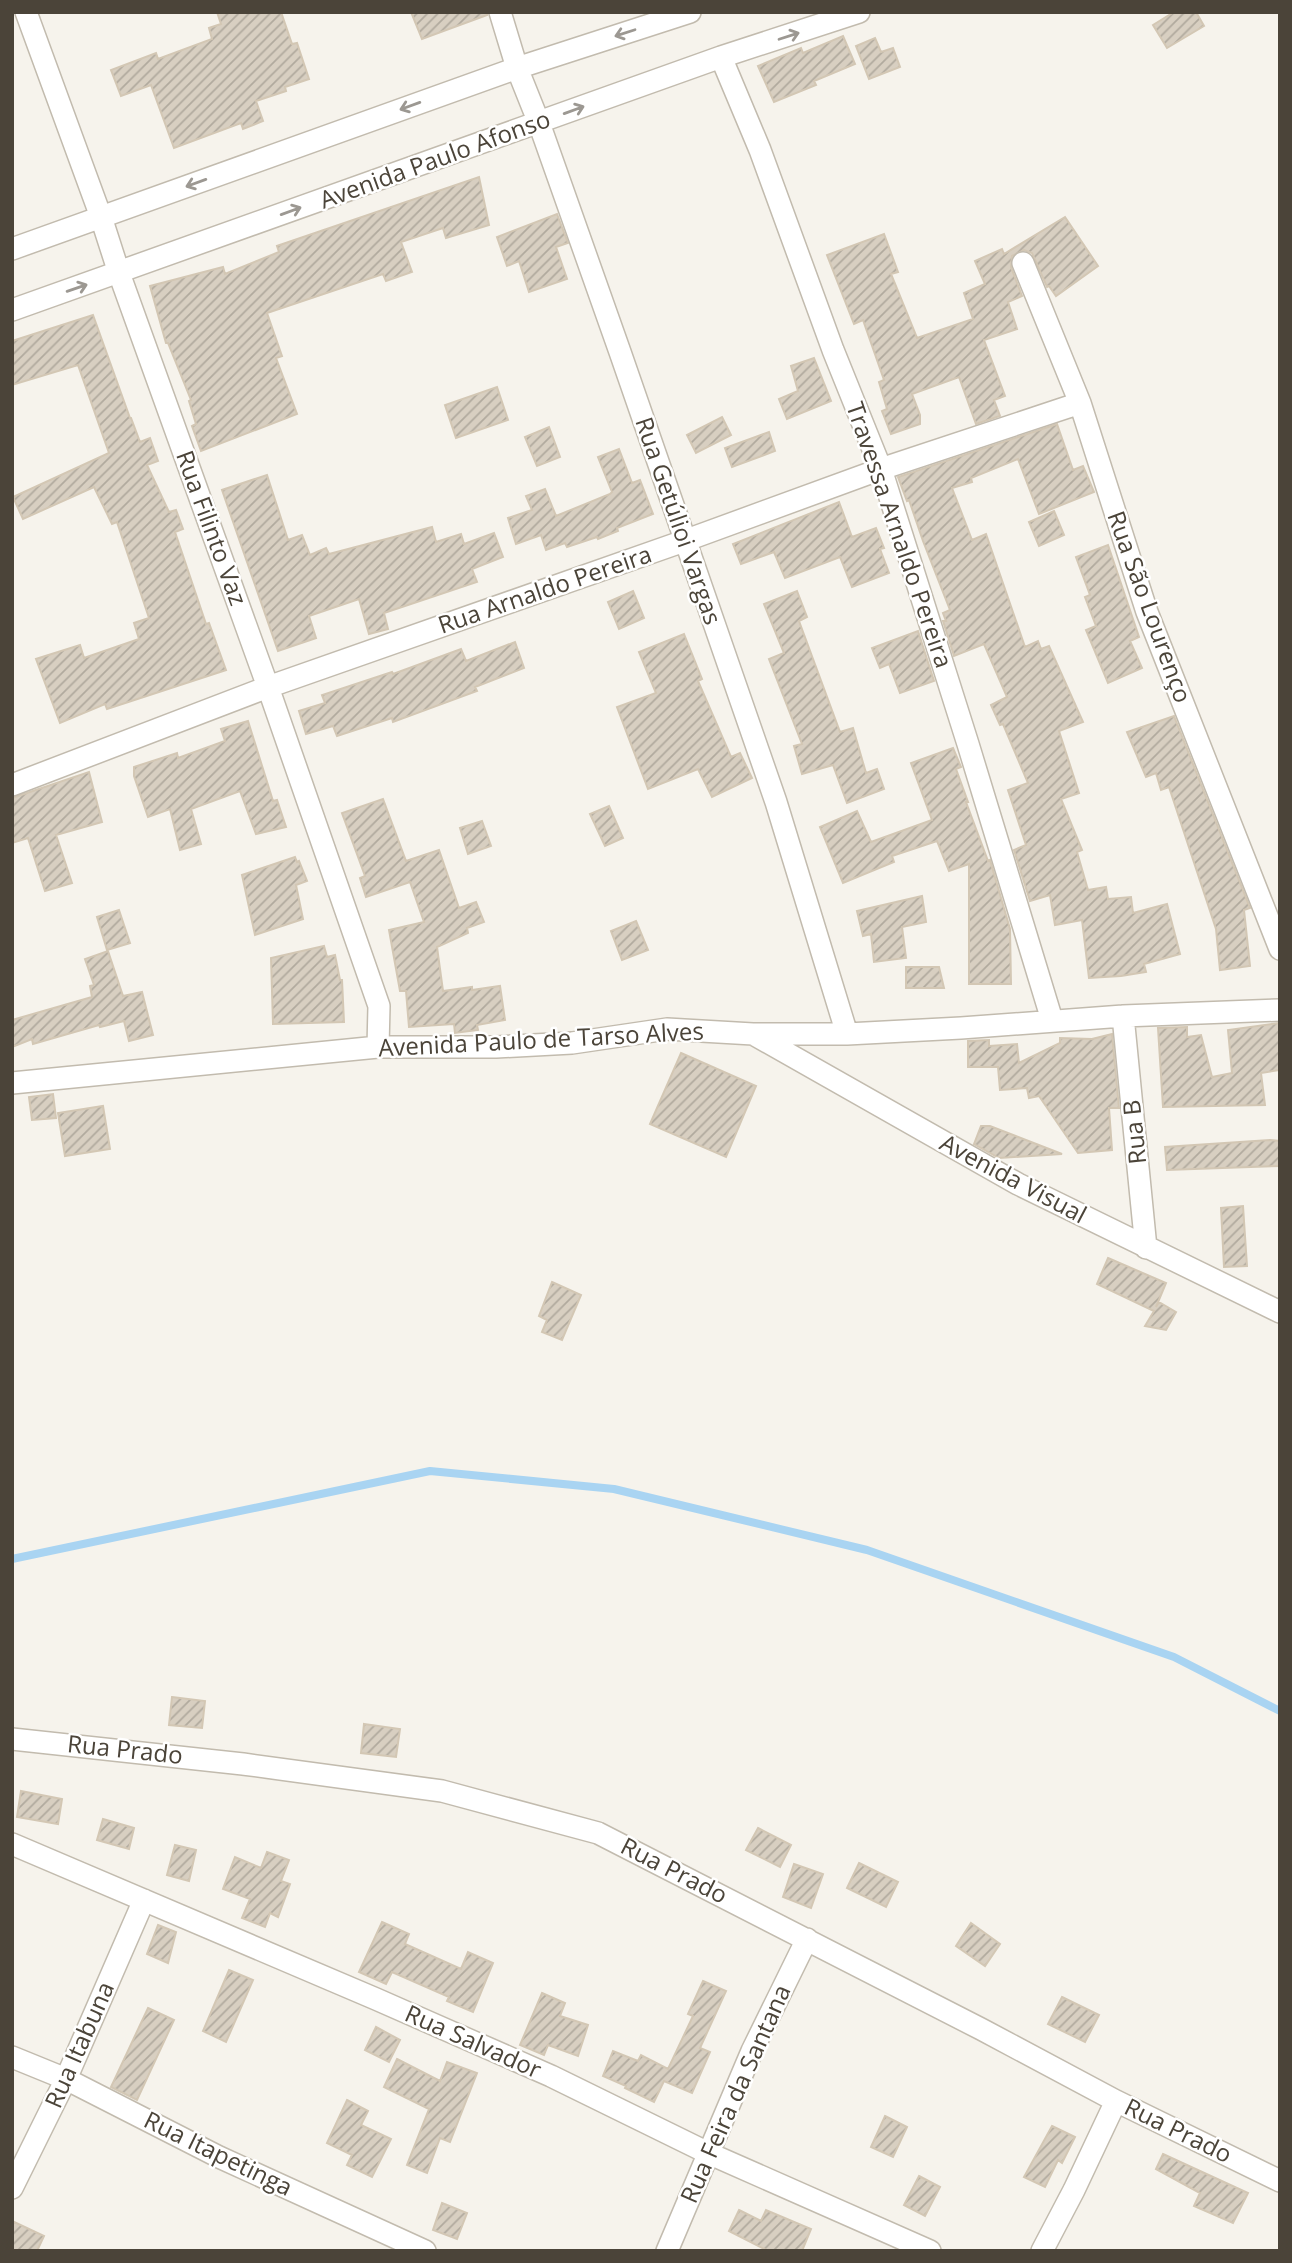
<svg xmlns="http://www.w3.org/2000/svg" width="1292" height="2263" viewBox="0 0 1292 2263" font-family="'Open Sans',sans-serif">
<style>
.lines{fill:none;stroke-linecap:round;stroke-linejoin:round}
.stream{stroke:#a9d4f2;stroke-width:8}
.building{fill:url(#building-hatch);stroke:#d3c7b4;stroke-width:2}
.minor-casing{stroke:#c2bbae;stroke-width:24}
.minor{stroke:#fff;stroke-width:21}
.oneway{stroke:#9c9892}
.labels{text-anchor:middle;stroke-width:5;stroke-linejoin:round;paint-order:stroke}
.street-label{font-size:24px;fill:#4b4439;stroke:#fff}
</style>
<defs>
<pattern id="building-hatch" width="6" height="6" patternUnits="userSpaceOnUse" patternTransform="scale(1.75)"><rect width="6" height="6" fill="#d8cfc1"/><path d="M-1 1l2-2M0 6l6-6M5 7l2-2" fill="none" stroke="#b1aa9e"/></pattern>
</defs>
<rect width="100%" height="100%" fill="#f6f3ec"/>
<g class="lines">
<path class="stream" d="M12,1559l418,-88 184,18 253,61 307,107 106,54"/>
</g>
<path class="building" d="M217,12h64l11,32 5,-1 12,36 -24,8 1,4 -30,10 7,20 -20,8 -2,-6 -67,25 -23,-63 -30,11 -10,-26 45,-17 2,6 54,-20 -3,-11 12,-4z
M411,12h76v3l-65,24z
M1174,12h22l8,14 -37,22 -14,-23z
M843,36l12,28 -41,17 2,4 -42,17 -16,-36 43,-18 2,5z
M875,38l6,14 12,-4 7,19 -31,12 -13,-33z
M479,177l10,48 -43,13 -3,-10 -42,14 11,30 -26,9 -3,-7 -116,39 15,43 -6,2 21,56 -96,37 -9,-25 4,-2 -7,-23 2,-1 -23,-57h-2l-16,-57 73,-19 2,7 54,-22 -2,-6z
M557,214l11,29 -12,4 11,32 -38,13 -10,-31 -12,5 -10,-29z
M1065,217l33,49 -42,30 -7,-10 -2,1 -15,-34 -8,-3 -12,6 -1,11 11,29 -14,6 9,27 -33,11 21,56 -11,4 6,16 -24,8 -17,-47 -47,17 8,21v9l-29,10 -9,-23 5,-2 -8,-27 5,-2 -21,-60 -9,4 -27,-69 57,-21 14,38 -7,2 26,64 56,-19 -9,-26 21,-9 -10,-23 27,-12 2,5z
M93,315l37,103h1l9,24 10,-4 8,23 -11,4 22,47 7,-2 7,19 -8,3 31,92 3,-1 17,47 -119,39 -2,-5 -45,19 -24,-64 44,-14 4,13 55,-19 -5,-16 15,-5 -32,-96 -5,2 -18,-37 -71,32 -10,-22 96,-44 -31,-88 -66,20v-44z
M814,358l17,43 -44,18 -8,-20 19,-8 -7,-25z
M497,387l11,33 -52,18 -11,-33z
M722,417l9,18 -35,18 -9,-18z
M1057,424l16,46 10,-4 11,26 -55,22 -21,-55 -47,19 1,4 -20,6 20,52 14,-6 39,113 13,-6 3,8 8,-3 34,76 -24,9 20,62 -18,6 21,51 -5,2 11,38 18,-3 2,12 23,-2 2,16 34,-9 13,50 -36,10 2,8 -25,4 -32,2 -7,-58 -27,5 -5,-30 -20,6 -16,-51 12,-5 -18,-55 20,-7 -25,-59 -3,1 -9,-20 16,-8 -23,-53 -30,12 -11,-35h3l-3,-8 7,-3 -27,-69 -14,-41 -2,1 -9,-24z
M549,427l11,30 -23,9 -12,-29z
M769,432l6,19 -43,16 -7,-19z
M619,449l13,34 8,-3 13,34 -36,14 1,3 -20,8 -1,-2 -30,10 -2,-4 -19,7 -5,-15 -25,9 -8,-26 24,-8 -6,-14 19,-7 11,27 54,-22 2,-2 -14,-35z
M267,475l21,65 14,-5 8,20 16,-7 3,6 103,-27 4,15 25,-8 3,10 30,-11 9,24 -31,12 5,13 -93,31 4,16 -19,5 -10,-35 -50,17 7,22 -38,13 -56,-161z
M839,502l13,35 24,-9 8,20 -4,1 9,24 -37,14 -12,-30 -55,21 -11,-26 -33,12 -8,-20z
M1054,511l10,24 -25,11 -10,-24z
M1108,545l31,92 -9,4 12,27 -34,15 -22,-53 10,-4 -11,-29 5,-2 -14,-38z
M633,591l11,27 -25,11 -11,-27z
M797,591l10,26 -8,4 41,111 13,-4 13,45 11,-4 7,20 -37,14 -14,-38 -31,9 -8,-28 8,-2 -33,-85 15,-6 -20,-49z
M918,631l16,50 -34,12 -11,-29 -9,4 -8,-20z
M684,634l18,45 -4,2 33,76 9,-4 12,25 -40,19 -14,-28 -50,20 -31,-82 39,-14 -17,-41z
M515,642l9,26 -49,19 2,4 -84,31 -1,-4 -55,18 -4,-10 -27,8 -7,-23 26,-8 -3,-8 70,-23 1,2 68,-25 5,12z
M1174,716l76,192 -6,2 6,56 -30,4 -4,-41 -47,-142 -8,3 -5,-17 -10,4 -19,-45z
M248,721l25,80 4,-1 9,27 -30,7 -16,-43 -49,18 10,35 -21,6 -10,-41 -22,8 -14,-41v-9l43,-14 1,5 47,-17 -4,-12z
M953,748l8,19 -5,2 12,33h-2l22,59 2,-1 20,69 1,55h-42v-120l-20,7 -12,-30 -45,15 2,6 -51,21 -23,-56 37,-16 14,31 61,-22 -21,-57z
M89,772l13,50 -46,13 16,48 -27,8 -17,-53 -16,5v-45z
M383,799l23,62 33,-11 20,58 17,-6 8,20 -17,6 1,5 -31,14 6,44 29,-4v3l28,-4 5,34 -28,5 1,5 -23,3 -1,-9 -45,3 -3,-36h-6l-11,-61 35,-8 -14,-40 -44,15 -6,-19 5,-2 -23,-63z
M609,806l14,32 -18,8 -15,-32z
M482,821l9,25 -23,8 -8,-26z
M295,857l2,5 2,-1 8,20 -11,4 7,34 -48,16 -13,-60z
M922,896l4,26 -24,5 4,31 -32,4 -3,-28 -8,2 -6,-25z
M119,910l11,33 -23,7 -10,-33z
M636,921l12,29 -26,10 -11,-29z
M324,946l3,11 8,-2 5,25h2l2,42 -71,2 -2,-66z
M108,951l15,45 19,-4 11,43 -24,6 -5,-20 -24,6 -1,-2 -66,19 -1,-5 -20,8v-27l80,-23 -2,-11 4,-1 -9,-26z
M906,967h33l5,21h-38z
M1280,1023v47l-19,3 4,32 -102,2 -5,-79 29,-1v10l14,-2 11,42 20,-4 -4,-43z
M1112,1034l7,74h-10l3,42 -34,3 -39,-57 -10,2 -2,-10 -27,2 -2,-23h-30v-26l21,-1v6l28,-2 2,19 41,-20v-5l32,1z
M681,1053l75,33 -30,71 -76,-33z
M53,1094l3,24 -24,2 -3,-23z
M103,1106l7,43 -45,7 -7,-43z
M981,1126h9l72,28 -63,4 -25,-14z
M1270,1140l10,1v25l-113,4 -2,-23z
M1243,1206l4,60 -23,1 -3,-59z
M1108,1258l58,25 -10,24 3,-5 17,10 -10,18 -21,-4 9,-15 -57,-27z
M552,1282l29,13 -19,45 -20,-8 5,-12 -8,-4z
M172,1697l33,4 -3,27 -33,-3z
M364,1724l36,5 -4,28 -35,-4z
M21,1791l41,8 -4,25 -41,-7z
M103,1819l31,9 -5,21 -32,-9z
M758,1828l33,17 -11,22 -34,-17z
M175,1845l21,5 -7,31 -22,-6z
M267,1852l22,8 -8,21 9,3 -12,33 -8,-4 -5,14 -23,-9 8,-19 -27,-10 12,-32 26,11z
M859,1863l39,19 -12,25 -39,-19z
M794,1864l29,10 -12,34 -28,-11z
M382,1922l27,12 -4,10 56,25 7,-17 25,11 -20,49 -26,-11 2,-4 -57,-25 -6,12 -27,-12z
M971,1923l29,21 -15,22 -29,-20z
M158,1925l18,7 -8,31 -21,-9z
M229,1970l24,10 -27,62 -23,-11z
M703,1981l23,10 -26,57 10,4 -18,41 -28,-12 -10,21 -29,-14 1,-2 -23,-10 10,-25 25,10 3,-6 27,14 25,-53 -5,-2z
M542,1993l23,10 -5,13 28,9 -10,31 -30,-11 -4,10 -24,-10z
M1062,1997l37,18 -14,27 -37,-18z
M148,2008l26,12 -37,80 -26,-13z
M376,2027l24,13 -11,22 -24,-12z
M397,2059l43,22 7,-19 30,11 -27,69 -10,-4 -13,35 -20,-8 22,-56 -45,-22z
M347,2100l21,11 -7,14 30,14 -19,38 -25,-12 5,-10 -25,-12z
M885,2116l22,11 -14,30 -22,-10z
M1052,2126l23,11 -13,26 -4,-3 -13,27 -21,-10z
M1163,2154l85,39 -15,30 -39,-17 6,-13 -44,-24z
M919,2176l21,11 -15,29 -21,-11z
M442,2203l25,10 -10,26 -24,-9z
M739,2210l22,11 5,-11 45,19 -9,22h-34l-39,-20z
M12,2221l32,15 -7,15h-25z"/>
<g class="lines">
<defs>
<path id="minor" d="M26,12l75,205 18,56 149,414 111,319 -1,41
M500,12l17,56 22,55 81,229 156,450 71,232
M721,57l39,93 73,200 48,119 87,275 84,276
M12,249l505,-181 173,-56
M1023,263l57,140 67,209 133,337
M12,310l709,-253 138,-45
M12,785l256,-98 416,-146 197,-72 199,-66
M1123,1016l23,232
M755,1035l263,149 262,128
M12,1083l366,-36h118l76,-4 95,-14 86,5h94l114,-6 162,-12 157,-6
M12,1739l231,25 199,27 156,42 383,196 135,72 164,80
M12,1844l364,155 175,77 157,77 222,98
M12,2057l54,22 153,78 206,94
M12,2188l54,-109 78,-179
M667,2251l85,-200 55,-112
M1042,2251l32,-61 42,-89"/>
</defs>
<use href="#minor" class="minor-casing"/>
<use href="#minor" class="minor"/>
</g>
<defs><path id="oneway-shaft" d="M-6 0H5M1.5-3L5.5 0L1.5 3" fill="none" stroke-width="1.6" stroke-linecap="round" stroke-linejoin="round" transform="scale(1.75)"/></defs>
<g class="oneway">
<use href="#oneway-shaft" transform="translate(625 33) rotate(162)"/>
<use href="#oneway-shaft" transform="translate(789 36) rotate(-18)"/>
<use href="#oneway-shaft" transform="translate(410 106) rotate(160)"/>
<use href="#oneway-shaft" transform="translate(574 110) rotate(-20)"/>
<use href="#oneway-shaft" transform="translate(196 183) rotate(160)"/>
<use href="#oneway-shaft" transform="translate(291 211) rotate(-20)"/>
<use href="#oneway-shaft" transform="translate(77 288) rotate(-19)"/>
</g>
<g class="labels">
<g class="street-label">
<text transform="translate(435 160) rotate(-20)" y="8">Avenida Paulo Afonso</text>
<text transform="translate(678 521) rotate(71)" y="8">Rua Getúlioi Vargas</text>
<text transform="translate(211 528) rotate(70)" y="8">Rua Filinto Vaz</text>
<text transform="translate(899 535) rotate(71)" y="8">Travessa Arnaldo Pereira</text>
<text transform="translate(545 590) rotate(-19)" y="8">Rua Arnaldo Pereira</text>
<text transform="translate(1149 607) rotate(70)" y="8">Rua São Lourenço</text>
<text transform="translate(541 1040) rotate(-3)" y="8">Avenida Paulo de Tarso Alves</text>
<text transform="translate(1135 1132) rotate(-96)" y="8">Rua B</text>
<text transform="translate(1013 1179) rotate(28)" y="8">Avenida Visual</text>
<text transform="translate(125 1750) rotate(6)" y="8">Rua Prado</text>
<text transform="translate(674 1871) rotate(27)" y="8">Rua Prado</text>
<text transform="translate(473 2042) rotate(24)" y="8">Rua Salvador</text>
<text transform="translate(80 2045) rotate(-66)" y="8">Rua Itabuna</text>
<text transform="translate(736 2094) rotate(-66)" y="8">Rua Feira da Santana</text>
<text transform="translate(1178 2131) rotate(26)" y="8">Rua Prado</text>
<text transform="translate(218 2154) rotate(26)" y="8">Rua Itapetinga</text>
</g>
</g>
<rect width="1292" height="2263" fill="none" stroke="#4b4439" stroke-width="28"/>
</svg>
